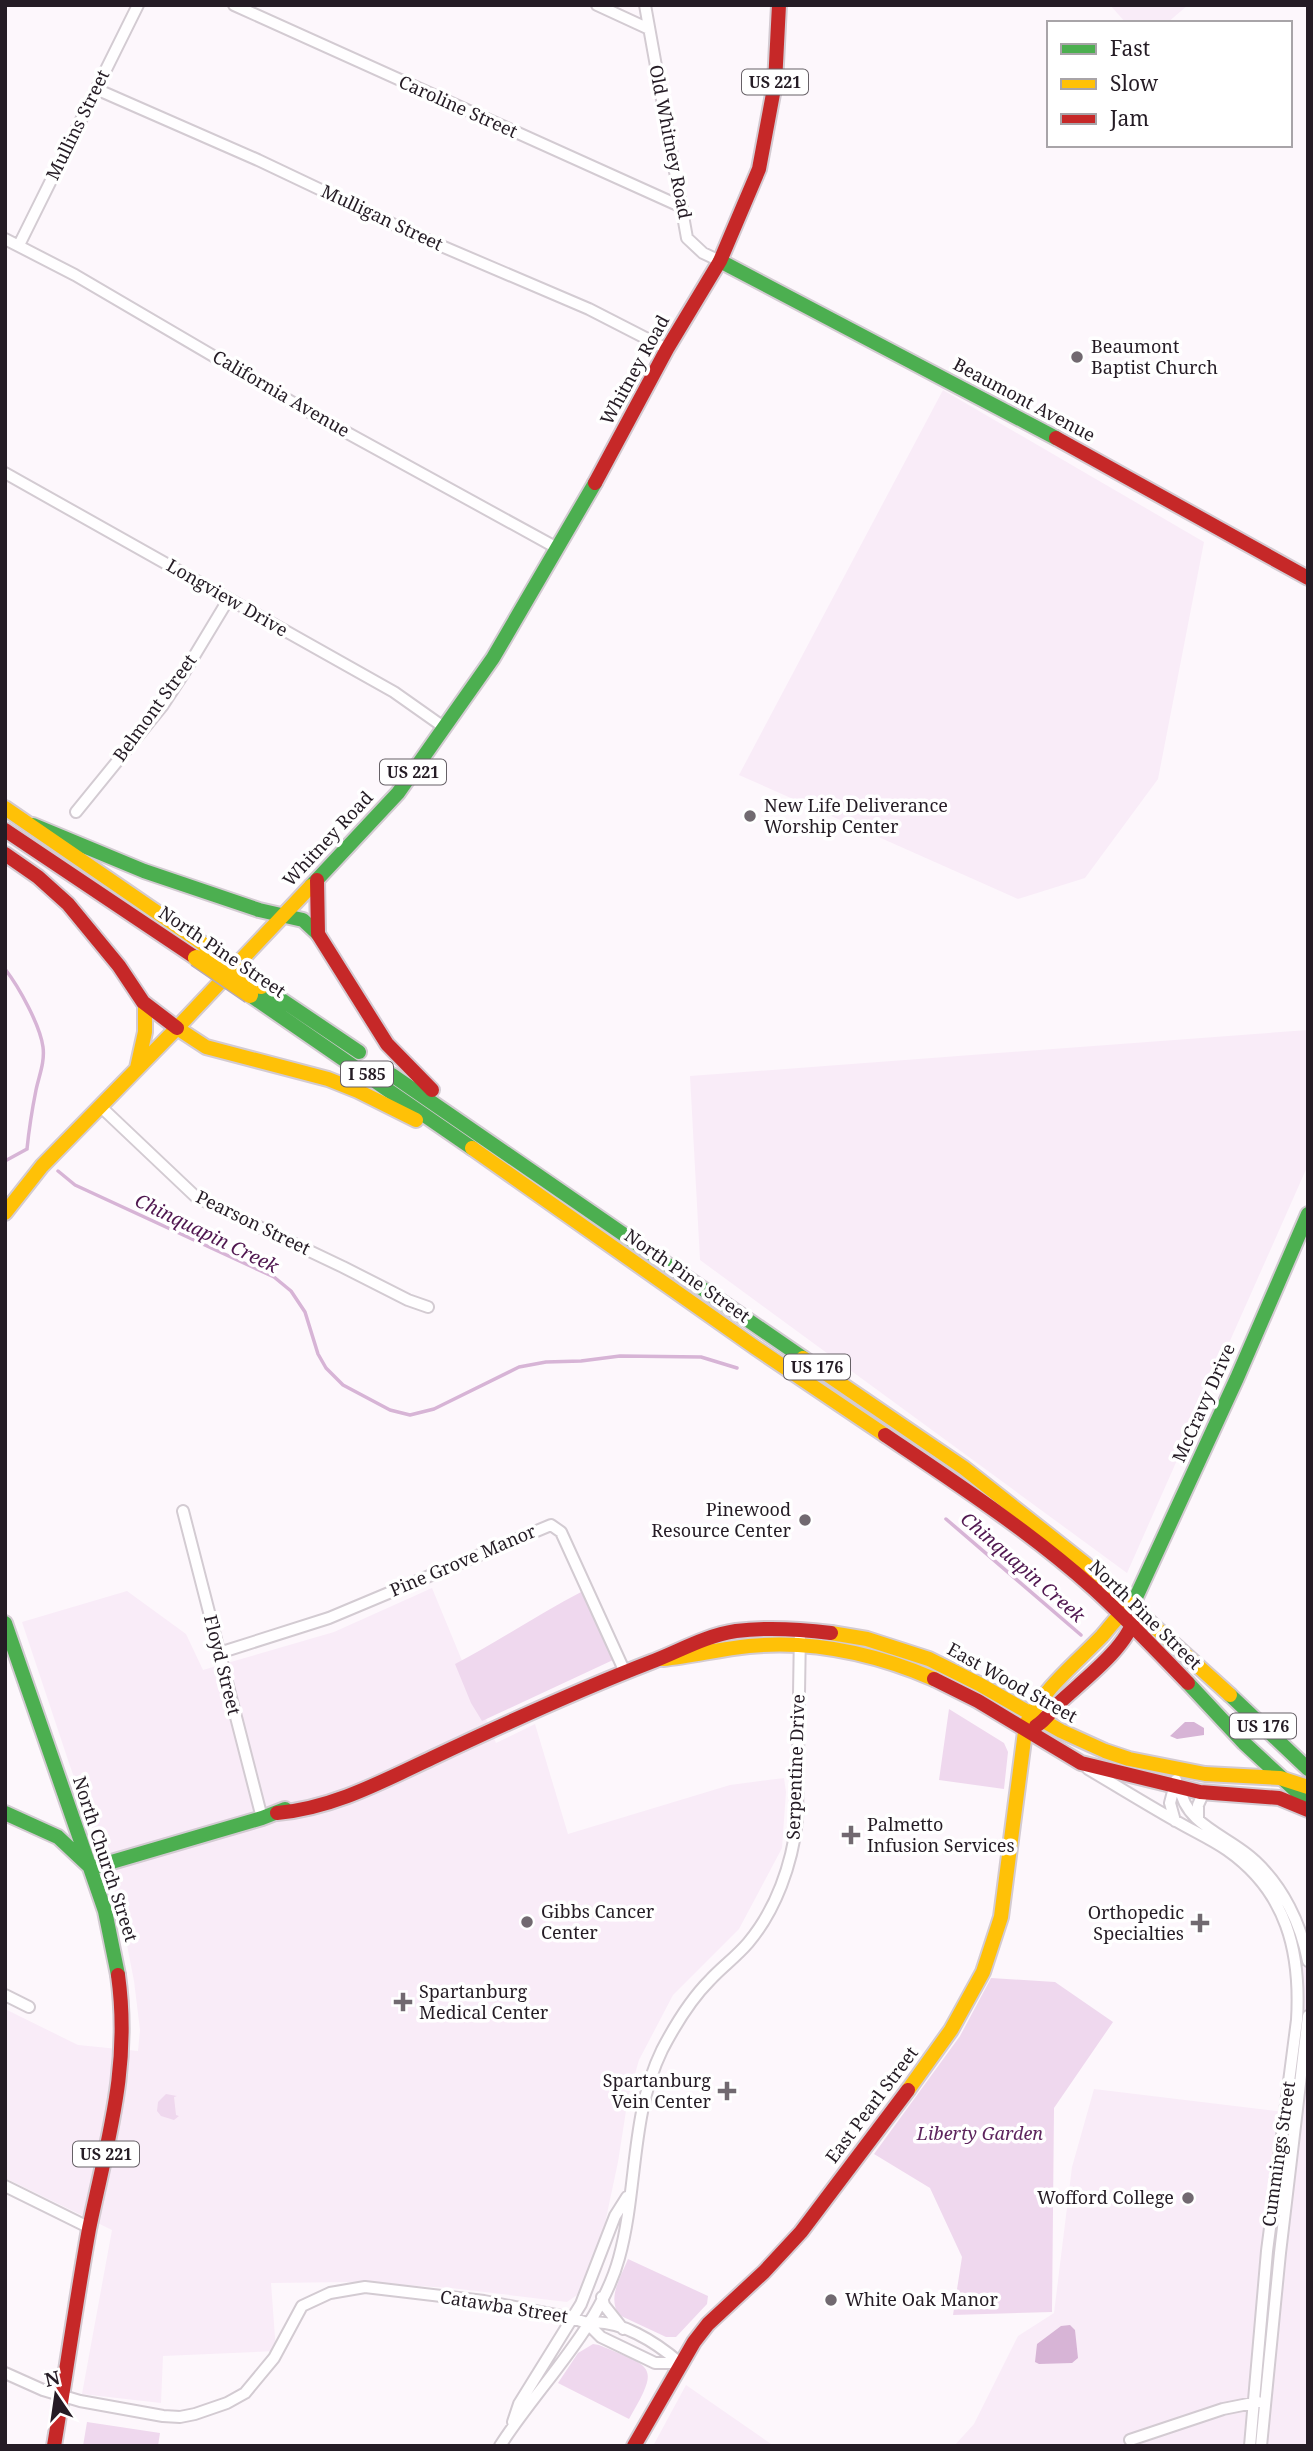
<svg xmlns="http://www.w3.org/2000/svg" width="1313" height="2451" viewBox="0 0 1313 2451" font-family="'Noto Serif',serif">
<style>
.built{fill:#f9ecf8}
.green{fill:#efd8ee}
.water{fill:#d7b4d6}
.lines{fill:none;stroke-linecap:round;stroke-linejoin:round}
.stream{stroke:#d7b4d6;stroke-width:3.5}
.street-casing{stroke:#d3cbd2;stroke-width:14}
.fast-casing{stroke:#d3cbd2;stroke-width:18}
.slow-casing{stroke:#d3cbd2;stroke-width:18}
.jam-casing{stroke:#d3cbd2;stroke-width:18}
.street{stroke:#fffeff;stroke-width:10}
.fast{stroke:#4caf50;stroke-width:14}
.slow{stroke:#ffc107;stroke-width:14}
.jam{stroke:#c62828;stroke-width:14}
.slow-bridge-casing{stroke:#b6a9b6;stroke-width:19;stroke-linecap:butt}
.slow-bridge{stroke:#ffc107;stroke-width:16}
.poi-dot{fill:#716970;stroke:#fff;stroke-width:2.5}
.labels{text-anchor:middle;stroke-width:7;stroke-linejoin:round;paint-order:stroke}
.shield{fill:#fff;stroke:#666066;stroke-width:2}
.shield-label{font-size:16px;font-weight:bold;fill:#251c25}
.street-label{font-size:18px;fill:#251c25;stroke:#fff}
.poi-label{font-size:18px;fill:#251c25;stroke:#fff;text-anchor:start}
.park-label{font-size:18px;font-style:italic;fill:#5d245d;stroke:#fff}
.water-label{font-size:19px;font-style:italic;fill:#501750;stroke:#fff}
</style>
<rect width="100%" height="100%" fill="#fdf7fc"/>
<path class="built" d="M1110,5h78l-21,18h-41z
M943,390l261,152 -46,237 -73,99 -67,21 -279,-124z
M1308,1030v135l-181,408 -427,-313 -10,-184z
M432,1588l64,155 39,-19 33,110 162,-49 54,-7 2,14 -4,56 -43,81 -66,66 -34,65 -11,38 -10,64 -18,85 -20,46 -13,9 -116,-14 -101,-6 -79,1 5,68 -113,5 -2,47 -79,-9 30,-164 -107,-52v-169l73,36 60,6 2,-21 -6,-49 -16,-82 -48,-133 -48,-144 105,-31 59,43 17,36 131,-38z
M1305,1946l3,1v499h-354l20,-22 44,-88 36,-23 18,-146 22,-78 191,23z
M686,2385l88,61h-121z"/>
<path class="green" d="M583,1591l30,69 -131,61 -11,-18 -16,-39c44,-23 84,-50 128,-73z
M949,1709l55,34 4,9 -4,37 -65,-9z
M991,1978l64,4 58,40 -59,86 -2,204 -99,3 9,-58 -32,-69 -56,-34 86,-118z
M166,2094l11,2 -3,1 2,18 3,1 -5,4 -13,-4 -4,-5 1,-9z
M628,2259l80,37 -1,8 -31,33h-10l-47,-22c-12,-18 2,-38 9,-56z
M593,2344l6,1c54,23 62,19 30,74l-71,-36 20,-30z
M87,2422l73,11 -2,13h-75z"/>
<path class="water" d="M1185,1722h9l10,6v7l-27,4 -7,-3z
M1070,2325l5,5 3,28 -6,5 -33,1 -4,-2 2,-18 24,-18z"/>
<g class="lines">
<path class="stream" d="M5,969c14,18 35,56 38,78 2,15 -4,29 -7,43 -4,20 -7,39 -9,59
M5,1161l22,-12
M58,1171l17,14 199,92 17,14 14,21 13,42 8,14 17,17 47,25 20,5 24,-6 85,-42 27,-5 35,-1 39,-5 81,1 36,11
M946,1519l135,116"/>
<defs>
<path id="street" d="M234,5l448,202
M597,5l52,24
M645,5l42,233 16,15 17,8
M96,89l162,71 160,76 171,73 78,40
M5,239l70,36 227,133 255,140
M19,245l119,-240
M5,473l389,219 51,36
M76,812l87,-107 21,-32 44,-73
M100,1106l96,91 147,70 65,33 20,7
M183,1511l79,307
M219,1653l110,-35 222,-93 10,7 63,138
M1088,1769c29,17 58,35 88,52 17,10 35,18 51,29 60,42 74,102 70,170l-30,231 -17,195
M1180,1787c4,38 51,50 75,74 28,26 46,63 53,100
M1198,1819v-14l6,-13
M1175,1821l-5,-18 6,-23
M5,1995l24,12
M5,2186l85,42
M602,2297l2,8 19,24
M5,2373l38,17 37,11 83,15 17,1 15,-3 32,-11 18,-10 29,-35 28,-52 28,-13 35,-6 119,14 88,17 15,5 14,14 54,26h25c-23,-20 -61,-45 -93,-40
M513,2422l6,-18 62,-100 34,-88 12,-19
M1130,2440l93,-31 35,-7
M500,2446c38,-60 100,-118 119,-188 19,-69 11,-142 43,-208 13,-25 28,-50 48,-70 12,-13 26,-23 38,-37 28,-33 44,-79 49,-122l3,-191
M1261,2446l19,-193 28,-237"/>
<path id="fast" d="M720,261l336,177
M33,825l111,46 115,39 44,10 15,14
M311,886l87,-93 95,-135 102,-175
M261,986l98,66
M250,995l222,153
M392,1075l411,283
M1132,1606l105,-228 71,-164
M5,1623l100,288 13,64
M1188,1683l56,60 64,59
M1230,1695l78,74
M5,1813l53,24 33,31 171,-50 23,-9"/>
<path id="slow" d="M5,808l201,138
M177,1028l29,19 122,32 30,12 58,29
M137,1068l8,-36v-27
M472,1148l284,200 129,87
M5,1213l37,-47 135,-138 134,-142
M803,1358l161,110 120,95 146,132
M831,1633l36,6 62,20 50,25 82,47 44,20 24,8 76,15 75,4 28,9
M663,1659c29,-3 57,-10 86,-13 63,-6 127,8 185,33
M908,2090l43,-60 32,-58 18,-55 25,-193c18,-36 48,-59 76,-88 9,-10 15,-20 26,-28"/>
<path id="jam" d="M1056,438l252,140
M595,483l72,-134 53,-88 39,-92 16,-86 4,-78
M5,830l191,128
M5,854l33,23 30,27 51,62 24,36 34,26
M317,880l1,54
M318,934l69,110 45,46
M885,1435c71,48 144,96 208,153 33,30 64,63 95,95
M934,1679l44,22 103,62 119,29 79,6 29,12
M1036,1726c10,-6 15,-15 23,-23 22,-21 68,-55 75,-85
M277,1813c56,-5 104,-31 155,-55 72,-34 144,-67 219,-96 29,-11 53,-26 85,-31 32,-4 63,-2 95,2
M54,2446c12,-72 22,-145 35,-217 18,-88 42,-161 29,-254
M634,2446l60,-104 14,-18 56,-52 37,-40 107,-142"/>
</defs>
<use href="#street" class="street-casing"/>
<use href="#fast" class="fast-casing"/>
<use href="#slow" class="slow-casing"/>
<use href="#jam" class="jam-casing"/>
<use href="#street" class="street"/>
<use href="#fast" class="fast"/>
<use href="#slow" class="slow"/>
<use href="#jam" class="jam"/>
<defs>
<path id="slow-bridge" d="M206,946l55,40
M196,958l54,37"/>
</defs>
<use href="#slow-bridge" class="slow-bridge-casing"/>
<use href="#slow-bridge" class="slow-bridge"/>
</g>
<g class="poi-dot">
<circle cx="1077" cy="357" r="7"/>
<circle cx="750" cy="816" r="7"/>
<circle cx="805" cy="1520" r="7"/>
<path d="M847.5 1824.5h7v7h7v7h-7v7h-7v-7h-7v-7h7z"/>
<circle cx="527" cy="1922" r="7"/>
<path d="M1196.5 1912.5h7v7h7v7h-7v7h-7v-7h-7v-7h7z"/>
<path d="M399.5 1991.5h7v7h7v7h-7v7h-7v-7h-7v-7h7z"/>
<path d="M723.5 2080.5h7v7h7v7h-7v7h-7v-7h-7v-7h7z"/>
<circle cx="1188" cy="2198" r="7"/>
<circle cx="831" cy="2300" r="7"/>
</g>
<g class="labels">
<g class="shield">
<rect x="742" y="69.5" width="66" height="25" rx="5"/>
<rect x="380" y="759.5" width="66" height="25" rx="5"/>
<rect x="341" y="1061.5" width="52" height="25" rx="5"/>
<rect x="784" y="1354.5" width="66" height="25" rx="5"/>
<rect x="1230" y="1713.5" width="66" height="25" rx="5"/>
<rect x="73" y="2141.5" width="66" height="25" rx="5"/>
</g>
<g class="shield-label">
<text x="775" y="88">US 221</text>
<text x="413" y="778">US 221</text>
<text x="367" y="1080">I 585</text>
<text x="817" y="1373">US 176</text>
<text x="1263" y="1732">US 176</text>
<text x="106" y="2160">US 221</text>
</g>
<g class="street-label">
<text transform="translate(458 107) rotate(24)" y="6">Caroline Street</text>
<text transform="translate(78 125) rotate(-64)" y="6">Mullins Street</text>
<text transform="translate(670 142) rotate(79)" y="6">Old Whitney Road</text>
<text transform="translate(382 218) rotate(25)" y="6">Mulligan Street</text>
<text transform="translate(635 370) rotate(-61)" y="6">Whitney Road</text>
<text transform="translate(281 394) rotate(30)" y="6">California Avenue</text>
<text transform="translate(1024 400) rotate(28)" y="6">Beaumont Avenue</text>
<text transform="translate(227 598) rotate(30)" y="6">Longview Drive</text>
<text transform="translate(155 708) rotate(-54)" y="6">Belmont Street</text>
<text transform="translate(328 839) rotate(-47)" y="6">Whitney Road</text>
<text transform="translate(222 952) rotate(34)" y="6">North Pine Street</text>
<text transform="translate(253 1223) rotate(26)" y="6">Pearson Street</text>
<text transform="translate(687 1276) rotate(35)" y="6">North Pine Street</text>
<text transform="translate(1204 1403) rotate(-66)" y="6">McCravy Drive</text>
<text transform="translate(463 1561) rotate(-23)" y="6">Pine Grove Manor</text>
<text transform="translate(1145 1615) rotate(44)" y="6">North Pine Street</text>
<text transform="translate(222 1665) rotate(76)" y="6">Floyd Street</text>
<text transform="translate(1012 1683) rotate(29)" y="6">East Wood Street</text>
<text transform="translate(796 1767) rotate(-88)" y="6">Serpentine Drive</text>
<text transform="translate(105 1859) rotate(72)" y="6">North Church Street</text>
<text transform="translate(872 2105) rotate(-53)" y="6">East Pearl Street</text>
<text transform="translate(1279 2154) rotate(-82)" y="6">Cummings Street</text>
<text transform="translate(504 2307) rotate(9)" y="6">Catawba Street</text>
</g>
<g class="poi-label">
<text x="1091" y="353">Beaumont<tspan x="1091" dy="21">Baptist Church</tspan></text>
<text x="764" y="812">New Life Deliverance<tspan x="764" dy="21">Worship Center</tspan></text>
<text x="791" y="1516" text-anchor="end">Pinewood<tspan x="791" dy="21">Resource Center</tspan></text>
<text x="867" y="1831">Palmetto<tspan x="867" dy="21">Infusion Services</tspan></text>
<text x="541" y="1918">Gibbs Cancer<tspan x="541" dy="21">Center</tspan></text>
<text x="1184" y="1919" text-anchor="end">Orthopedic<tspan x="1184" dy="21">Specialties</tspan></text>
<text x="419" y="1998">Spartanburg<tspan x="419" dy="21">Medical Center</tspan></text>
<text x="711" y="2087" text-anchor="end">Spartanburg<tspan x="711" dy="21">Vein Center</tspan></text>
<text x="1174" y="2204" text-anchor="end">Wofford College</text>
<text x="845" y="2306">White Oak Manor</text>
</g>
<g class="park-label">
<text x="980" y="2140">Liberty Garden</text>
</g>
<g class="water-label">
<text transform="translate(207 1233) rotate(26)" y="7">Chinquapin Creek</text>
<text transform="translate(1023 1567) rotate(41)" y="7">Chinquapin Creek</text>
</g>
</g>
<rect width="1313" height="2451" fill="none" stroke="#251c25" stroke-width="14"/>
<rect x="1047" y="21" width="245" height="126" fill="#ffffff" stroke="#a8a4a8" stroke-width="2"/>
<rect x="1061" y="44" width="35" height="10" fill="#4caf50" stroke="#a8a4a8" stroke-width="2"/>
<text x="1110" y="56" font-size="21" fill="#251c25">Fast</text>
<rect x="1061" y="79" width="35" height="10" fill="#ffc107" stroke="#a8a4a8" stroke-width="2"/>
<text x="1110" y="91" font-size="21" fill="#251c25">Slow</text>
<rect x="1061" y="114" width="35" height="10" fill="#c62828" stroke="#a8a4a8" stroke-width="2"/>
<text x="1110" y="126" font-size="21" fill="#251c25">Jam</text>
<g transform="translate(56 2395) rotate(347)" stroke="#ffffff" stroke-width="5" paint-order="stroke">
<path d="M0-5L12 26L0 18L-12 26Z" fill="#251c25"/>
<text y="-10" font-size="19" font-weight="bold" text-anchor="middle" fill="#251c25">N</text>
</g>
</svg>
